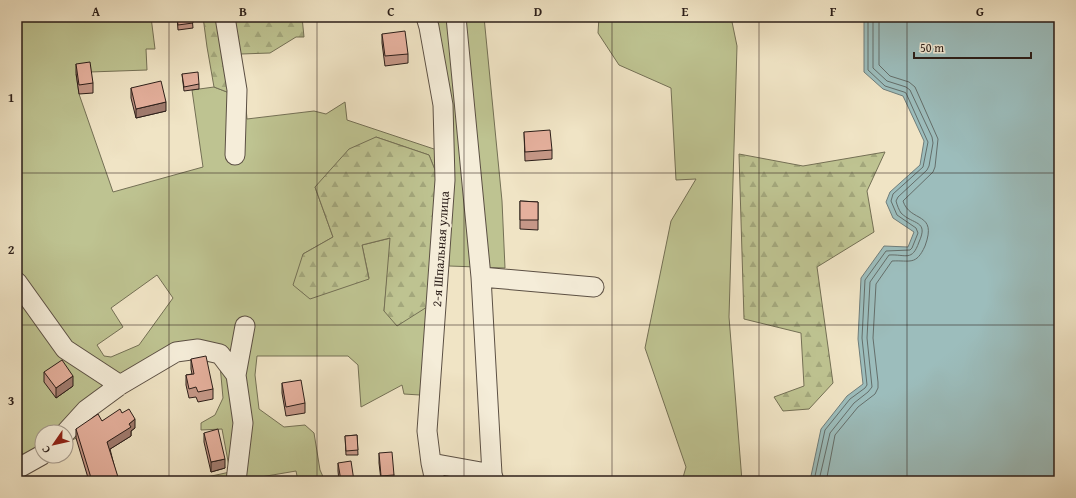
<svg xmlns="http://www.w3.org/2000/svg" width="1076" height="498" viewBox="0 0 1076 498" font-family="'Gentium Book Plus',serif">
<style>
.green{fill:#bec391;stroke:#747055;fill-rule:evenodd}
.forest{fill:url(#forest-firs);stroke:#747055}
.water{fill:#9cbdbc;stroke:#6f7d7b}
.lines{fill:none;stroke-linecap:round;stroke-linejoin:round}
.shore{stroke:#646e6a;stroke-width:1}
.minor-casing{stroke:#5c5044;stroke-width:21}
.minor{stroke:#f5edd9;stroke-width:19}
.wall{fill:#c59787;stroke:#2b1e19}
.shaded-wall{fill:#a07b6e;stroke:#2b1e19}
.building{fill:#e5b09d;stroke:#2b1e19}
.grid{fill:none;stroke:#2b1e19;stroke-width:1;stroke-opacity:0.55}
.labels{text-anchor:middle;stroke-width:4;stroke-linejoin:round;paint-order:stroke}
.street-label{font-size:13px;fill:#2b1e19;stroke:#f5edd9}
.neatline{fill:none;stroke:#2b1e19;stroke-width:1.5}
.grid-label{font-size:13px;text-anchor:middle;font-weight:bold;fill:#2b1e19}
</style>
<defs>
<pattern id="forest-firs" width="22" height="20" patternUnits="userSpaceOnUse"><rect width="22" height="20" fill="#bec391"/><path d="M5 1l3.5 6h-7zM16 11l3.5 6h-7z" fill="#a3a77c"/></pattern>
</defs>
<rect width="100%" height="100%" fill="#f0e4c5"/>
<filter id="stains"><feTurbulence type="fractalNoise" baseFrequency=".005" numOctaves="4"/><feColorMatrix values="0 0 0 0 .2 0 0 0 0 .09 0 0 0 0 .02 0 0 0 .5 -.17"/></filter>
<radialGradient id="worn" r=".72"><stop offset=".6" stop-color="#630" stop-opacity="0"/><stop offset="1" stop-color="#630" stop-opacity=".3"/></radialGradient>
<path class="green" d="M17,17h134l4,32h-9l1,21 -57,2 -14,2 3,20 34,98 90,-25 -11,-77 22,-3 13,5 17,-6 3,33 67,-8 12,3 19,-12 2,18 90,30 2,30 -10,-25 -53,-18 -61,50 18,50 -30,17 66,24 -7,-33 29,-7 -7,73 43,-4 -7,88 -16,-1 -2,-9 -41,22 -3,-42 -10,-9h-91l-2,19 4,34 25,18 21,-2 9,8 6,37 5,11h-27l-2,-10 -53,9v1h-37l1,-4 23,-5 -8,-43 -21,1v-7l14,-8 8,-17 -3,-33 -13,-9h-27l-93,57 -9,25 -4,1 -8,6v-13h-24v24l-19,1 -4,-17 -2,-5zM157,275l16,23 -34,47 -28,12 -7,-1 -7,-11 26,-18 -12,-19z
M433,17h51l18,184 3,67 -56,-2 1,-158z
M599,17h132l6,29 -8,271 13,164h-60l4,-14 -41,-119 26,-127 25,-42 -20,1 -5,-92 -52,-23 -21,-32z"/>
<path class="forest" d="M203,17h99l2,20h-8l-26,16 -29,1 3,32 -17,6 -13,-5 -7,-40z
M376,137l53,18 10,25 -12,127 -30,19 -13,-15 6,-73 -28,7 7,34 -59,20 -17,-14 10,-31 30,-17 -18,-50 34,-38z
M885,152l-18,39 7,41 -57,35 16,116 -24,26 -26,2 -9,-14 30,-11 -3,-53 -57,-14 -5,-165 64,12z"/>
<path class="water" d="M864,17h195v464h-247l-1,-5 10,-47 26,-33 16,-12 -5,-45 3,-61 23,-32 24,1 6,-15 -21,-14 -7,-16 4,-10 30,-27 4,-24 -21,-45 -20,-7 -19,-17z"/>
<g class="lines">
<path class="shore" d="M815,481v-5l10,-46 25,-31 15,-11 2,-3 -5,-47 3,-58 21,-29 24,-1 2,-2 6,-15 -2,-5 -19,-13 -6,-14 2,-7 30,-27 5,-25 -1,-2 -21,-47 -2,-1 -19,-6 -17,-16v-53
M821,481l-1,-5 10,-43 24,-30 14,-11 4,-5 -5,-49 3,-56 19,-27c17,-1 23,7 30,-13 10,-22 -6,-17 -18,-29 -2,-3 -4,-8 -5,-12l2,-4 29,-27 2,-4 4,-23 -1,-6 -22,-47 -4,-3 -19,-6 -14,-13v-51
M827,481v-4l8,-42 23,-28 17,-13 3,-6v-6l-5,-44 3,-54 16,-23c18,-1 24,5 33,-15 13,-35 -15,-23 -22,-45l30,-29 2,-5 3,-28 -23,-52 -6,-5 -19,-6 -11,-11v-48"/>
<defs>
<path id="minor" d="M225,17l12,73 -2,65
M426,17l3,10 14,78 2,75 -18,251 4,32 4,18
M456,17l25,260 11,197
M481,277l113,10
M17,282l48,67 55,36
M66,432l20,-22 34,-25 56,-33 22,-3 22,5 16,21
M431,463l61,11 2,7
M17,469l25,-14
M236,481l7,-58 -7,-48 9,-49"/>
</defs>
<use href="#minor" class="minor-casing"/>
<use href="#minor" class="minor"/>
</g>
<path class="wall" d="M177,17h15l1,11 -15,2z
M382,34l26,20v9l-23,3 -3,-23z
M76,64l17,19v10l-14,1 -3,-21z
M182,74l17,10v5l-15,2z
M131,88l35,23 -30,7 -5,-20z
M524,132l28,18v9l-27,2z
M520,201l18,1v28l-18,-1z
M191,359l22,30v10l-15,3 -2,-5 -7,1 -3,-13v-10l6,-1 -1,-5z
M44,372l29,14 -17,12 -12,-16z
M282,383l23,20v10l-19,3 -4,-23z
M122,413l13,15 -4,3v5l-21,13 8,32h-29l-13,-43v-9l26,-8z
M204,433l21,35 -14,4 -7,-30z
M357,435l1,20h-12l-1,-19z
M379,453l15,22v6h-20l7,-1 -2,-17z
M338,463l16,18h-15l-1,-10z"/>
<path class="shaded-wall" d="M166,102v9l-30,7v-9z
M73,376v10l-17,12v-10z
M135,419v9l-4,3v5l-24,15v-9l22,-18z
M225,459v9l-14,4v-10z
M118,477v4h-12z"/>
<path class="building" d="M177,17h15l1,6 -15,2z
M405,31l3,23 -23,2 -3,-22z
M90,62l3,21 -14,2 -3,-21z
M198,72l1,12 -15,3 -2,-13z
M161,81l5,21 -30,7 -5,-21z
M550,130l2,20 -27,2 -1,-20z
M520,201l18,1v18h-18z
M206,356l7,33 -15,3 -2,-5 -7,2 -3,-14 8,-1 -3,-15z
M62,360l11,16 -17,12 -12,-16z
M301,380l4,23 -19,4 -4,-24z
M120,409l2,4 7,-4 6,10 -6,5 2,3 -24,15 11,35 -12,4h-14l-16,-52 22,-15 4,7z
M218,429l7,30 -14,3 -7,-29z
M357,435l1,15 -12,1 -1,-15z
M392,452l2,23 -13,1 -2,-23z
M351,461l3,20h-13l-3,-18z"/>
<path class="grid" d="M169,17v464M317,17v464M464,17v464M612,17v464M759,17v464M907,17v464M17,173h1042M17,325h1042"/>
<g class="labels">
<g class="street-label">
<text transform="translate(440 249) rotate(-86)" y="5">2-я Шпальная улица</text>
</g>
</g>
<rect width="1076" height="498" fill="none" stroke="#f0e4c5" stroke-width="44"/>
<g transform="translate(54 444) rotate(236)"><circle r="19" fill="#f5edd9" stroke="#a49a8c"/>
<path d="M0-3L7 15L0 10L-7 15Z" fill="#8f2418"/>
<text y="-6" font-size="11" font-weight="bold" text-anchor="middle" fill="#2b1e19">С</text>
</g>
<path d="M914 52v6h117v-6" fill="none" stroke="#2b1e19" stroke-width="2"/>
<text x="920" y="52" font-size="12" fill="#2b1e19" stroke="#f5edd9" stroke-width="3" paint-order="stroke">50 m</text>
<rect x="22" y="22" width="1032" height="454" class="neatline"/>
<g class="grid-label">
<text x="96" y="16">A</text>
<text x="243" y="16">B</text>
<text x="391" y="16">C</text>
<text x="538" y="16">D</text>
<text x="685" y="16">E</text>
<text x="833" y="16">F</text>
<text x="980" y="16">G</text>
<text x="11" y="102">1</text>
<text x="11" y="254">2</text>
<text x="11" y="405">3</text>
</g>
<rect width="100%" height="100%" filter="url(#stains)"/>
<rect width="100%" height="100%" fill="url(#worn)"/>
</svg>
